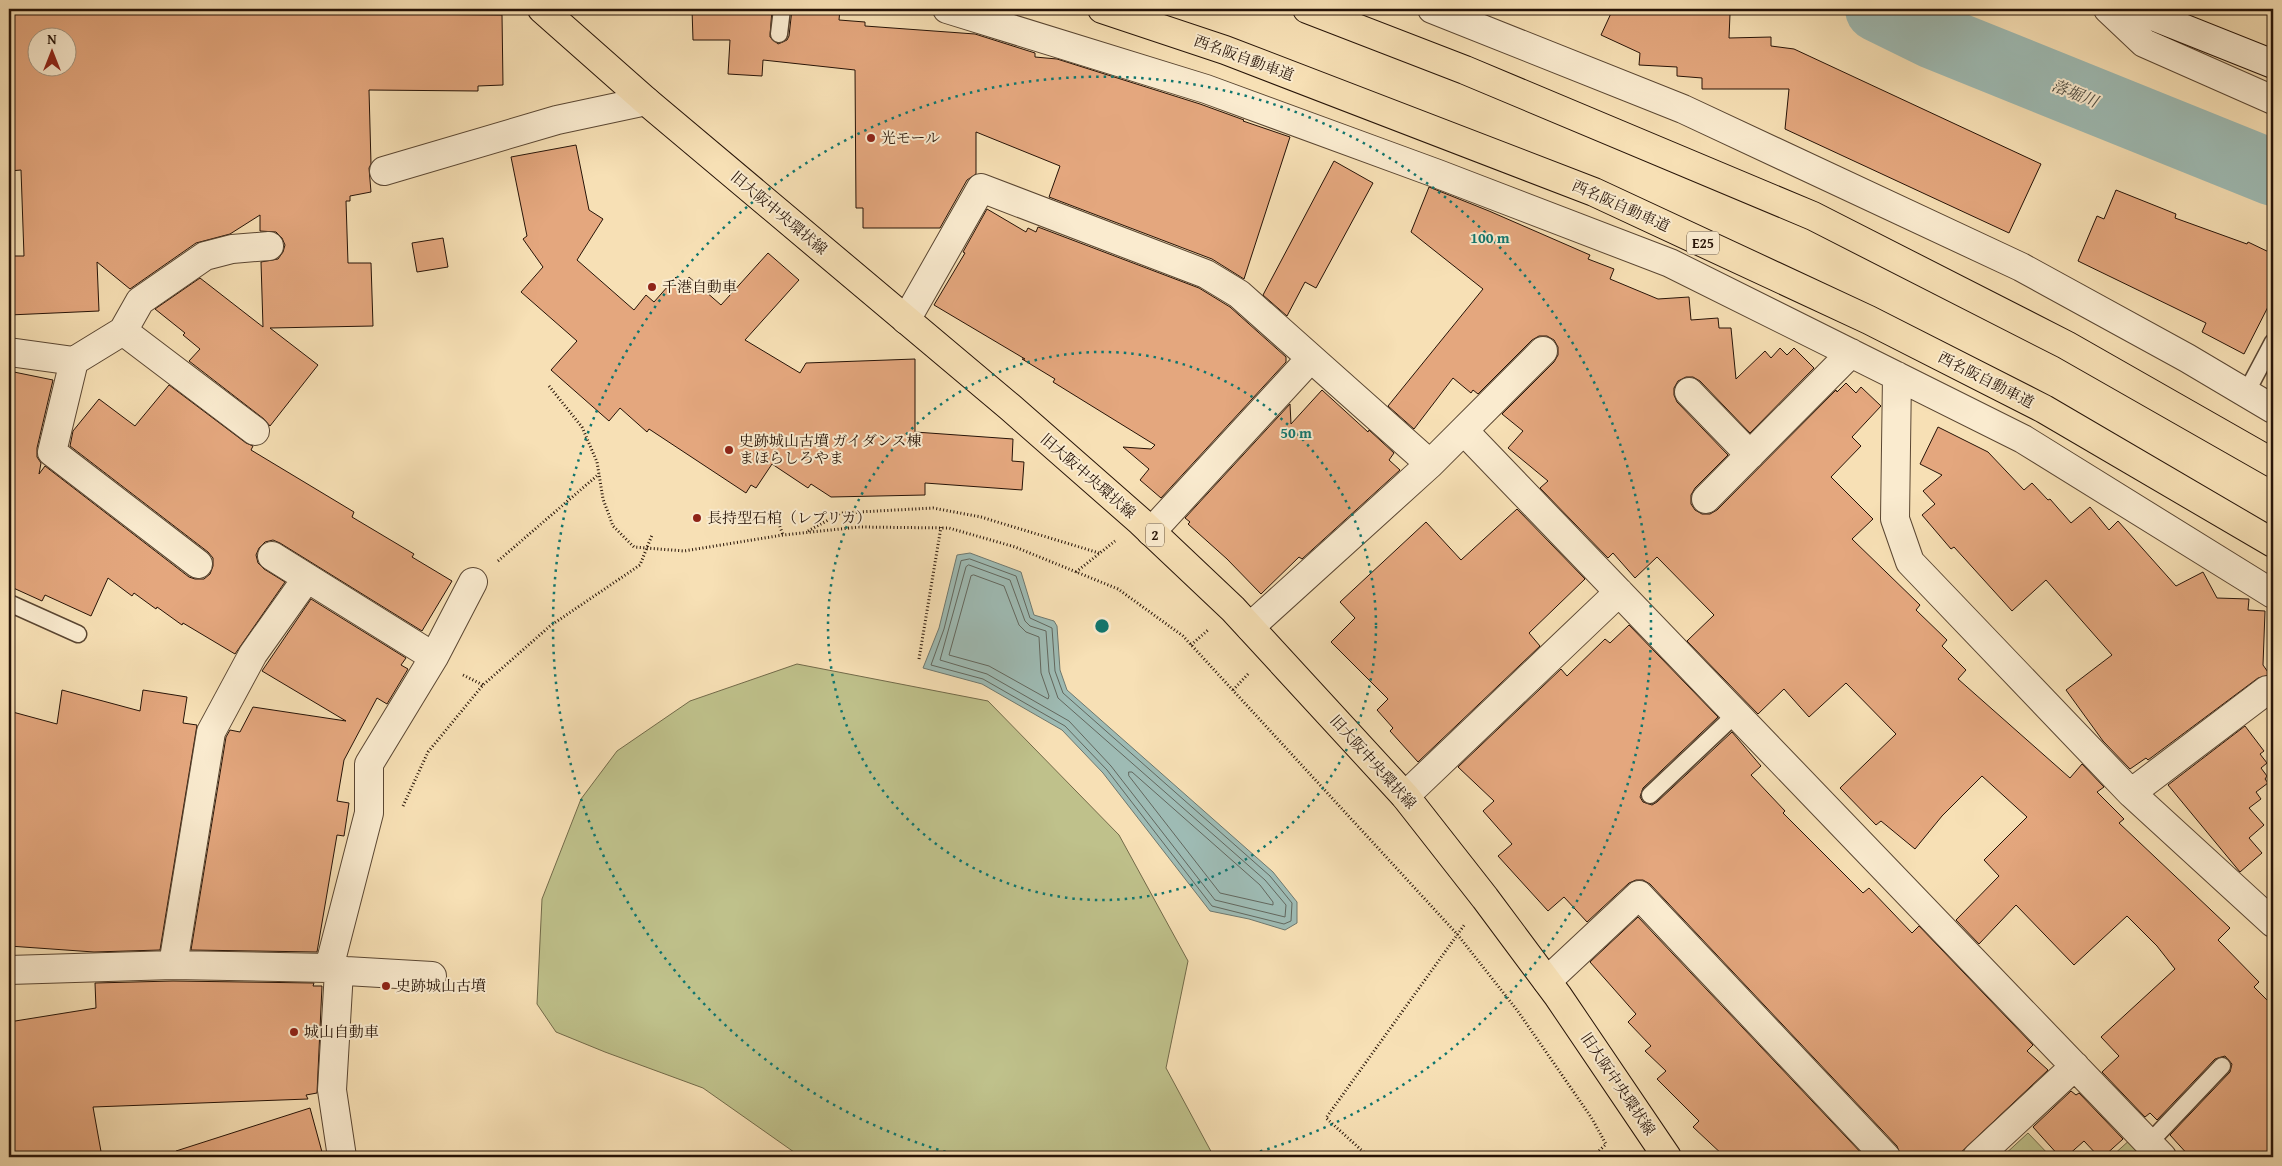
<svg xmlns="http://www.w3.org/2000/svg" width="2282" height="1166" viewBox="0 0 2282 1166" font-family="'Gentium Book Plus','Noto Serif JP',serif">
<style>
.green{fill:#bfc18b;stroke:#726a49}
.water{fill:#9ebbb4;stroke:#6e786f}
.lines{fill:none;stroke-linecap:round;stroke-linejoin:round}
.shore{stroke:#62675e;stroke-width:1}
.river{stroke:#9ebbb4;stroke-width:66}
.building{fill:#e4a77e;stroke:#261307;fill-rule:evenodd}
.lane-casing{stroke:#5a4632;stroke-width:19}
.street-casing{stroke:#5a4632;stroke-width:30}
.secondary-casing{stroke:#261307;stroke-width:30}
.primary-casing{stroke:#261307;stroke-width:30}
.highway-casing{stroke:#261307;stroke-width:30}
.path{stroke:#261307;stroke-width:3;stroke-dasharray:1 2.5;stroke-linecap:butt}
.lane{stroke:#faebcf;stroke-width:16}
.street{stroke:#faebcf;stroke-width:28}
.secondary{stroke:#faebcf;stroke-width:28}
.primary{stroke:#f7e0b5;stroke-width:28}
.highway{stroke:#f7e0b5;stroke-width:28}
.ring{fill:none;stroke:#0f766e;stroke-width:2.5;stroke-dasharray:2.5 5}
.poi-dot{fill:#8f2418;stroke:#faebcf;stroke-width:2}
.labels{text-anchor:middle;stroke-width:4;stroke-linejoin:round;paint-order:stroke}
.shield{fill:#faebcf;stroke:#665443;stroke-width:1}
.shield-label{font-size:14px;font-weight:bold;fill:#261307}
.street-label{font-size:15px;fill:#261307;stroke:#faebcf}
.poi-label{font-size:15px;fill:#261307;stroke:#faebcf;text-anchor:start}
.water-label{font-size:16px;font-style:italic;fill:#504e44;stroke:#faebcf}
.centre{fill:#0f766e;stroke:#faebcf;stroke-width:2.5}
.ring-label{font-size:15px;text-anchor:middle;font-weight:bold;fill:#0f766e;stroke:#faebcf;stroke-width:4;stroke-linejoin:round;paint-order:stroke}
</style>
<rect width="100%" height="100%" fill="#f7e0b5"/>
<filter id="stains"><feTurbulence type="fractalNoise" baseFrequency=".004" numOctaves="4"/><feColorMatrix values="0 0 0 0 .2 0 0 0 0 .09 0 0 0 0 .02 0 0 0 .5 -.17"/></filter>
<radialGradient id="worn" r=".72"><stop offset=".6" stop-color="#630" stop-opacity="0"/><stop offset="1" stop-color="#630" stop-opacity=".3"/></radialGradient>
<path class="green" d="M797,664l191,37 131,134 69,126 -22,107 48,89h-413l-98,-69 -98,-36 -49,-20 -19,-28 5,-105 39,-100 36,-48 73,-50z
M2028,1133l23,24h-49z
M2132,1138l17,19h-38z"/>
<path class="water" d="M970,553l51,19 13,43 20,6 3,5 3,44 7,20 206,182 24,30v21l-12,7 -36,-11 -39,-8 -107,-138 -41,-43 -80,-46 -59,-16 16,-40 18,-73z"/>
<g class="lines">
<path class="shore" d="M970,559l46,17 14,42 22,10 3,43 8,22 207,183 22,27 -1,18 -7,3 -72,-18 -105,-136 -42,-44 -82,-47 -52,-14 13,-36 17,-68z
M969,565l41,15 15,41 5,5 16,5 3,41 9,26 207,182 21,25 -1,12 -70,-17 -104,-134 -42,-45 -82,-47 -47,-14 26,-93z
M974,575l30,11 15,39 7,7 13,5 2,36 8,23 -1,3 -59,-33 -40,-11 22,-79z
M1129,772h3l128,113 13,17v3l-53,-12 -91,-117z"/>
<path class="river" d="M1878,9l55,27 340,137"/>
</g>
<path class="building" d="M9,9h394v5l99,1 1,70 -25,1v5l-109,-1 2,74 -2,4 2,24 -21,4v5h-4l2,62h23l2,63 -103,2 48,37 -48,61 -6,-7 -75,-58 11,-12 -17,-14 2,-2 -30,-24 45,-31 63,49 -2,-65 17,-3 5,-7 2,-7 -3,-7 -6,-6 -16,-1v-16l-30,19 -34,9 -66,46 -33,-27 2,49 -90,4v-59h15l-3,-86 -12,1zM38,38h30v30h-30z
M692,9h80l-2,28 8,7 9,-4 2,-4 3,-27h48l-1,11 26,2v4l110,8 60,19v4l22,2 143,45 44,16 -1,1 47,16 -46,142 -32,-20 -163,-62 11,-31 -84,-34v42l-9,6 -27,48h-77v-20h-7l-1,-138 -92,-10 -1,16 -34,-2 2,-34h-37z
M1613,9h87v4l30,1 -1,24 42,-1v9l23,3 247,115 -32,69 -224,-104 4,-40h-87v-11l-25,-2v-9l-38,-2 1,-12 -39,-18z
M576,145l13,65 14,9 -26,41 57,50 12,-15 8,7 22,-25 7,6 6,-6 32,28 47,-52 31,27 -54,60 55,33 6,-10 109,-4v73l98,7 -1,22 12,1 -2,28 -97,-7v12l-94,2 -20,-13 -3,4 -36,-24 -16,24 -5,-3 -5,8 -97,-64 -2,3 -27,-24 -11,13 -58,-51 26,-29 -56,-49 22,-25 -20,-28 4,-3 -16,-79z
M1334,161l39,22 -57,105 -11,-6 -18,34 -24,-21z
M1429,187l60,24 101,44 -2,4 26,10 -4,10 48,20 31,-2 2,23 27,-2 1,10h12l5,51 29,-28 6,7 9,-10 7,7 7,-7 20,20 -64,65 -50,-52 -7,-4h-7l-8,4 -4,7v7l3,7 51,53 -33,33 -4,7v9l4,6 7,4h8l7,-4 119,-120 1,2 9,-9 10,10 5,-6 20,19 -29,31 9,9 -30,31 42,42 -21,20 68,66 -4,5 31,30 -5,6 24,24 -8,9 112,99 12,-14 22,23 -7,5 27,27 -5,4 111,105 -12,12 41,42 -5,5 19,19v151h-83l-20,-22 60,-63 2,-8 -7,-8 -10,3 -58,61 -7,-7 -5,4 -43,-45 17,-16 -18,-19 74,-68 -18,-23 -30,-30 -53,49 -58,-60 -37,39 -23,-24 43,-44 -15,-16 43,-43 -45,-41 -40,40 -27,33 -34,-28 -5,4 -36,-37 56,-54 -50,-51 -37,34 -25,-28 -26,25 -71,-73 27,-26 -57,-58 -22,21 -22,-25 -5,5 -68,-70 8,-7 -40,-33 15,-17 -21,-17 52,-52 4,-7v-8l-4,-7 -7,-4h-8l-7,4 -54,54 -5,-4 -2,3 -18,-15 -39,51 -26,-23 95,-117 -72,-57z
M2116,190l60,24 -1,4 72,26 1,-2 25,12v43l-29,57 -42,-22 4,-9 -128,-62 19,-45 7,3z
M987,209l39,23 2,-4 8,4 2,-5 161,61 31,19 56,50v5l-125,136 -21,-18 9,-11 -26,-22 28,2 4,-4 -102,-63 2,-3 -33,-20h3l-91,-54 31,-52 -2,-1z
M443,238l5,29 -31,5 -5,-29z
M9,371l44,9 -16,68v9l4,6 -2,11 6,-8 144,111 6,2h9l6,-5 3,-8v-8l-5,-6 -138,-106 3,-15 26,-32 36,27 34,-41 77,58 7,3 -2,4 103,62 -2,5 62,37 -2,3 40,24 -30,50 -142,-88 -7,-3 -8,2 -6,6 -3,7 2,8 6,6 21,13 -50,72 -52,-31 -1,2 -25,-18 -1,2 -22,-16 -2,3 -24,-18 -17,38 -46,-21 -3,6 -33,-15z
M1322,390l46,42 1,-2 25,23 -5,7 11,10 -98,89 -3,-2 -38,37 -34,-35 -39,-35 2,-2 -5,-4 105,-114 1,20z
M1938,427l50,25 36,38 8,-7 16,17 2,-1 21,24 19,-16 19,23 9,-9 58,65 27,-14 14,26 32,1 -1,11 17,1 -2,54 7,10 -12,3 -110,82 -2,-2 -16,11 -27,-28 -37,-51 46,-35 -66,-75 -34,31 -58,-64 -3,2 -29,-34 13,-11 -12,-13 19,-16 -22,-11z
M1517,509l68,70 -56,54 11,13 -122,116 -28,-31 3,-3 -16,-18 11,-11 -57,-57 24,-24 -15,-16 86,-80 35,38z
M311,599l95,59 -5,7 7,4 -21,35 -10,-6 -33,62 -7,41 12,2 -5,33 -7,-1 -20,117 -126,-2 35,-213 4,-7 10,2 13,-25 93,14 -84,-50z
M1629,625l89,92 -75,71 -3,9 3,5 9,3 5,-3 75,-70 29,34 -10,9 34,36 -2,2 80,80 6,-5 43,45 7,-7 114,119 -6,6 21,19 -92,87h-55l-4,-11 -247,-262 -7,-4h-7l-7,3 -42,39 -23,-25 -16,14 -50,-55 14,-12 -29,-33 11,-10 -36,-34 103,-98 6,7 38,-37 5,4z
M62,690l78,21 3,-21 44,7 -4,26 14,2 -37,225 -66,2 -85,-6v-235l48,13z
M2245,726l19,25 -4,3 7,9 -6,5 6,8 -2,3 3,4 -12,9 5,7 -12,9 15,17 -15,13 13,15 -22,19 -72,-87z
M1638,917l227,240h-140l-32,-30 6,-6 -42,-42 9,-8 -21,-20 6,-5 -23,-24 8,-8 -46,-52z
M173,981l141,2 -1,3h9l-5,107 -11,2 2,4 -215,8 9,50h-93v-135l87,-14 -1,-25z
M2071,1091l5,4 3,-2 44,46 -20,18h-4l-15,-16 -18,16h-6l-27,-30z
M310,1108l12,44 -19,5h-126l-1,-6z"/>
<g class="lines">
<defs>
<path id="lane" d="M779,34l3,-25
M2246,393l27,-51
M9,603l69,31
M1650,795l86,-81
M2149,1143l73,-77"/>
<path id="street" d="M947,9l259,80 232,85 232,89 353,176 250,155
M1432,9l251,100 338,158 166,91 86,51
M2108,9l36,34 129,57
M384,171l173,-51 89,-19
M906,320l75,-132 225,86 33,20 191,170
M123,331l132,100
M9,352l65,9 49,-30 17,-30 65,-45 27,-7 37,-3
M74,361l-22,91 146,112
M1897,376l-2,143 15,43 221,231 142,130
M1689,392l61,63
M1464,431l698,726
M1706,499l145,-146
M1151,532l160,-174
M272,556l162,101 -65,107v49l-40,155
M1250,627l180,-163 113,-113
M434,657l39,-75
M2131,793l136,-103
M1405,796l214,-204
M173,965l38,-233 42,-78 54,-76
M9,970l164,-5 156,3 17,3 86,5
M339,971l-7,119 10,67
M1547,981l92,-86 247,262
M1977,1157l98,-91"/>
<path id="secondary" d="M2135,9l138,55"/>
<path id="primary" d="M542,9l104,92 364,306 131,115 92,87 172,187 80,102 73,98 109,161"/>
<path id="highway" d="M1102,9l123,41 369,142 275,128 175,89 229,134
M1307,9l158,61 348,146 253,129 207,118"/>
</defs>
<use href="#lane" class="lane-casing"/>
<use href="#street" class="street-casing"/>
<use href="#secondary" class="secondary-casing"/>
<use href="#primary" class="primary-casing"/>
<use href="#highway" class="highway-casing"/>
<path class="path" d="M549,386l33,41 15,35 6,37 10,27 21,21 50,4 99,-16 76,-8 90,1 66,19 103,42 65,47 274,298 60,76 74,107 15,27 -13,13
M775,513l8,22
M808,531l33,-18 92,-5 48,9 118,36
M498,561l101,-87
M1076,572l39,-31
M1191,645l17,-15
M919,659l22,-132
M463,675l20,10
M1233,690l16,-17
M403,806l25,-54 55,-67 67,-59 90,-61 12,-30
M1369,1157l-43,-39 139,-194"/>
<use href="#lane" class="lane"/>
<use href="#street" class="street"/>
<use href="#secondary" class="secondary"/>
<use href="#primary" class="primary"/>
<use href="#highway" class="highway"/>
</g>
<g class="ring">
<circle cx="1102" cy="626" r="274"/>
<path d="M960 1156A549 549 0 1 1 1244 1156"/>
</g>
<g class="poi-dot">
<circle cx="871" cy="138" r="5"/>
<circle cx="652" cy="287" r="5"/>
<circle cx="729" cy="450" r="5"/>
<circle cx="697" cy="518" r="5"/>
<circle cx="386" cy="986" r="5"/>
<circle cx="294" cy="1032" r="5"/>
</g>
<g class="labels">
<g class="shield">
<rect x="1687" y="231.5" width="32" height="23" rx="4"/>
<rect x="1146" y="523.5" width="18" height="23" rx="4"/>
</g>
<g class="shield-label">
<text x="1703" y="248">E25</text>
<text x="1155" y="540">2</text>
</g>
<g class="street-label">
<text transform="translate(1244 58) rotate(20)" y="5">西名阪自動車道</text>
<text transform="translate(1621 206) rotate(24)" y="5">西名阪自動車道</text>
<text transform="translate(779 213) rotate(40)" y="5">旧大阪中央環状線</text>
<text transform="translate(1986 380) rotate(27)" y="5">西名阪自動車道</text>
<text transform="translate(1088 476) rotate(41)" y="5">旧大阪中央環状線</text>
<text transform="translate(1373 762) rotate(48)" y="5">旧大阪中央環状線</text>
<text transform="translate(1618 1084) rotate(56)" y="5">旧大阪中央環状線</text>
</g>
<g class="poi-label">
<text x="881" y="143">光モール</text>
<text x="662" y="292">千港自動車</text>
<text x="739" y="446">史跡城山古墳 ガイダンス棟<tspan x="739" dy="17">まほらしろやま</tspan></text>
<text x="707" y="523">長持型石棺（レプリカ）</text>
<text x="396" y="991">史跡城山古墳</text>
<text x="304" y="1037">城山自動車</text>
</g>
<g class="water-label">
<text transform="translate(2075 93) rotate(22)" y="6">落堀川</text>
</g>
</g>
<circle cx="1102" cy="626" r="8" class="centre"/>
<g class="ring-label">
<text x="1490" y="243">100 m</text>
<text x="1296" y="438">50 m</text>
</g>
<rect width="2282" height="1166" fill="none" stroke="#f7e0b5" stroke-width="30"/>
<rect x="10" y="10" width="2262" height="1146" fill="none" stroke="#261307" stroke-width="2.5"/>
<rect x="15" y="15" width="2252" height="1136" fill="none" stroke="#261307"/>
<g transform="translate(52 52)"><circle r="24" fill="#faebcf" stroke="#a5957f"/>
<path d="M0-4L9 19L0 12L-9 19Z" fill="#8f2418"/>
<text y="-8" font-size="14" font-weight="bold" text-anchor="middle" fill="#261307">N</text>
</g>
<rect width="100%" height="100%" filter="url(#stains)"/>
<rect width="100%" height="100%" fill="url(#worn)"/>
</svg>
